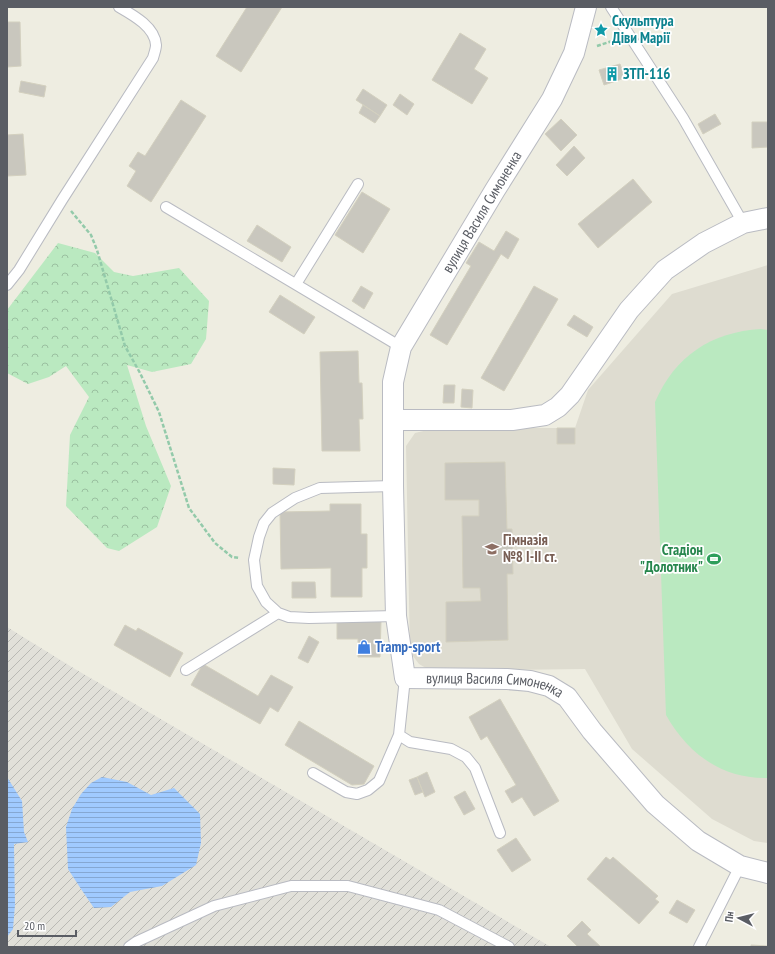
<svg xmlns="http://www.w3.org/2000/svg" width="775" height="954" viewBox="0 0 775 954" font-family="'PT Sans Narrow',sans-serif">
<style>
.industrial{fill:url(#industrial-furrows)}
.education{fill:#dedcd0}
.green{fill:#bae9c0}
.forest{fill:url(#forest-crowns)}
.water{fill:url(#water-rules)}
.building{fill:#c9c7be;stroke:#d3d0bf}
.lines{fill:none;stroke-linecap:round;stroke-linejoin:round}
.lane-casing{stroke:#b9bbc2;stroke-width:12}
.street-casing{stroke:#b9bbc2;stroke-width:22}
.path{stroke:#93caaa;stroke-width:2.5;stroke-dasharray:4 2;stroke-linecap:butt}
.lane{stroke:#fff;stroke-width:10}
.street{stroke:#fff;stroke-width:20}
.labels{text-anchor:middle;stroke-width:3.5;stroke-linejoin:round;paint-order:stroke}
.culture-label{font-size:15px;font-weight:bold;fill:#0d838f;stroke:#fff;text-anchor:start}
.street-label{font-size:15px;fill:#5a5d64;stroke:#fff}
.education-label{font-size:15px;font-weight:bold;fill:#785e54;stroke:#fff;text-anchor:start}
.leisure-label{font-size:15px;font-weight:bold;fill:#27864d;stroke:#fff;text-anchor:end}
.shop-label{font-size:15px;font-weight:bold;fill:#366cbe;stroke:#fff;text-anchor:start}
</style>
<defs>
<pattern id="industrial-furrows" width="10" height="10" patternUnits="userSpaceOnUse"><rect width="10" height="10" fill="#e1e0d9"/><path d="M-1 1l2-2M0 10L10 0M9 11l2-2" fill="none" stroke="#b9b9b4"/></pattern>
<pattern id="forest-crowns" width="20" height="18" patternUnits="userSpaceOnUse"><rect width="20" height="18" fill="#bae9c0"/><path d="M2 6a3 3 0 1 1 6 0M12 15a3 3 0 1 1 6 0" fill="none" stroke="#9ac0a0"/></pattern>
<pattern id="water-rules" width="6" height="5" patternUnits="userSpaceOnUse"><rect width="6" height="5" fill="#a0caff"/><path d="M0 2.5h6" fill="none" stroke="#85a7d2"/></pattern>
</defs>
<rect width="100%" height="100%" fill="#eeede1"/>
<path class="industrial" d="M7,627l68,42 476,278h-544z"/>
<path class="education" d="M768,265v578l-14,-2 -42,-22 -80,-70 -47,-80 -154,2 -12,-7 -9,-12 -4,-206 9,-13 21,-5h139l13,-38 84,-96z"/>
<path class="green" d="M761,329l7,1v448c-46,1 -80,-24 -102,-63l-11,-313c20,-46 56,-70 106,-73z"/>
<path class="forest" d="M58,243l37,10 19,19 19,4 46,-8 30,33 -3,38 -15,25 -39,8 -25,-7 19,61 25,60 -14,41 -38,24 -12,-3 -41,-42 4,-71 19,-38 -23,-31 -17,11 -21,7 -21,-11v-63z"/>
<path class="water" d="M7,777l15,24 2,31 4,10 -14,2 1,61 -2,24 -6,8z
M102,777l25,5 24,13 23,-7 26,26 1,29 -5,22 -34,21 -32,6 -19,15 -17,1 -13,-19 -13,-20 -2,-42 6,-18 9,-15 10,-11z"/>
<path class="building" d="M247,7h35l-41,65 -25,-16z
M7,22h13l1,44 -14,1z
M460,33l26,16 -12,20 14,9 -16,26 -40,-24z
M620,64l5,14 -21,7 -5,-15z
M21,81l25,5 -2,11 -25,-5z
M363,89l24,16 -7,11 -24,-16z
M400,94l14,10 -7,11 -14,-10z
M181,100l25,16 -55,86 -24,-16 9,-15 -7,-5 9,-14 7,4z
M363,105l17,11 -5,7 -16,-10z
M715,114l6,10 -18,10 -5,-10z
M561,119l16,16 -16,16 -16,-17z
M752,122h16v25l-16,1z
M23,134l3,41 -19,1v-41z
M574,146l11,12 -18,18 -11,-11z
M633,179l19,23 -54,46 -20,-24z
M362,192l28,17 -27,44 -28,-18z
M257,225l34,22 -9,15 -35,-21z
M506,231l13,8 -11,20 -7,-5 -54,91 -17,-10 41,-69 -5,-3 13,-21 15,9z
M361,286l12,7 -9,16 -12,-8z
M534,286l24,13 -54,92 -23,-13z
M280,295l35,22 -11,17 -35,-22z
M574,315l19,12 -6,10 -20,-12z
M358,351l1,32h3l1,36h-4l1,32h-38l-2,-99z
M444,385h11l-1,18h-11z
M462,389l11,1 -1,18 -11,-1z
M557,428h18v16h-18z
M505,462l2,67h5l1,45h-6l1,66 -62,2v-40l35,-1 -1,-13h-17l-1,-72h17v-16h-34v-37z
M273,468l22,1 -1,16 -21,-1z
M330,504h31v30h6v34h-5v29h-31v-29l-50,1 -1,-57 50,-1z
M292,582h23l1,16h-24z
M337,621h44l-1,36h-22v-18h-21z
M125,625l11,6 2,-3 45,25 -13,24 -56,-32z
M309,636l10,6 -11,21 -10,-5z
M203,664l55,32 13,-21 22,12 -15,25 -8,-5 -10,17 -69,-39z
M500,699l59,102 -25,15 -12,-19 -10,6 -7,-12 11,-6 -29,-49 -6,4 -12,-23z
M299,721l75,45 -10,18 -12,1 -67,-40z
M427,772l8,20 -10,5 -8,-20z
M417,777l6,15 -8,3 -6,-15z
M465,791l10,18 -11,6 -10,-18z
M516,838l15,22 -19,12 -15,-22z
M606,857l4,3 3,-3 45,39 -3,3 4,3 -20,22 -52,-45z
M677,900l18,10 -8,13 -18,-10z
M582,921l9,9 -4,4 14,13h-23l-11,-11z
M751,945l17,1v1h-17z"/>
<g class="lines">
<defs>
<path id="lane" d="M611,7l72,111 60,105
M166,207l235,140
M296,284l62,-100
M7,285l12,-15 43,-70 91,-142c1,-4 3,-9 3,-13 -1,-18 -23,-30 -37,-38
M393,486l-73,2 -25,10 -23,15 -8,10 -5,14 -5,23 3,26 9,16 12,11 11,4 20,1 87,-2
M186,670l92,-57
M399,735l11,7 41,7 15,8 9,11 25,65
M313,773l33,19 11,2 11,-4 11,-9 20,-46 6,-57
M129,947l7,-5 78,-36 77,-20h57l91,24 70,37
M699,947l41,-81"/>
<g id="street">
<path id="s1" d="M586,7l-12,46 -22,46 -57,91 -94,157 -8,35v104l3,130 9,62 102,1 23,2 19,5 18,11 25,34 63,73 43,37 42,25 28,7"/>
<path d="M394,420h118l33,-5 13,-8 12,-12 59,-85 36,-40 39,-27 39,-20 25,-5"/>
</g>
</defs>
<use href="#lane" class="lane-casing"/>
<use href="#street" class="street-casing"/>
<path class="path" d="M597,46l18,-6
M71,211l20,24 6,15 28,96 15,27 19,39 30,96 26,35 17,14 8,1"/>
<use href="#lane" class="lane"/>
<use href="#street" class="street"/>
</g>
<defs>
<symbol id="sight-bare" viewBox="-9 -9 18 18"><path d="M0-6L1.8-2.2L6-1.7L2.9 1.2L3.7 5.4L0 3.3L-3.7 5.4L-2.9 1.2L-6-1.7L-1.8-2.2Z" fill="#0f9aa8" stroke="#fff" stroke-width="2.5" paint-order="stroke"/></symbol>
<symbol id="building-bare" viewBox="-9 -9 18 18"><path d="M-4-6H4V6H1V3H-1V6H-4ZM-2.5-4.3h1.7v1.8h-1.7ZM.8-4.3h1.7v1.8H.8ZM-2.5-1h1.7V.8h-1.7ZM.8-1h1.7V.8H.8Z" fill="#0f9aa8" stroke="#fff" stroke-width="2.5" paint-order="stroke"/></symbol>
<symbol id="school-bare" viewBox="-9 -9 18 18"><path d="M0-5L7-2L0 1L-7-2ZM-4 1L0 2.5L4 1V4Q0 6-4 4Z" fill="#8d6e63" stroke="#fff" stroke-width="2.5" paint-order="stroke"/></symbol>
<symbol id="stadium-bare" viewBox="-9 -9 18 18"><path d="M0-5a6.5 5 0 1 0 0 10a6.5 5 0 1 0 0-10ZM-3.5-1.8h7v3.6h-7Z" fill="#2e9e5b" stroke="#fff" stroke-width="2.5" paint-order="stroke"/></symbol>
<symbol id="shop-bare" viewBox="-9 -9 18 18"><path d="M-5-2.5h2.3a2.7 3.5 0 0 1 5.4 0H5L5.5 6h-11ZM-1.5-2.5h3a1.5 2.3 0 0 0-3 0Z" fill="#3f7fe0" stroke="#fff" stroke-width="2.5" paint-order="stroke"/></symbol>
</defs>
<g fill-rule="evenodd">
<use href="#sight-bare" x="591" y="20" width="20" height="20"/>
<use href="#building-bare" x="602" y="64" width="20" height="20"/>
<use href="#school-bare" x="482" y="539" width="20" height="20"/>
<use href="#stadium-bare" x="704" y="549" width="20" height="20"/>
<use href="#shop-bare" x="354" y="637" width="20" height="20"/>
</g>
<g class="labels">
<g class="culture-label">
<text x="612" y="26">Скульптура<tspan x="612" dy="17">Діви Марії</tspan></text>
<text x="623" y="79">ЗТП-116</text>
</g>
<g class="street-label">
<text transform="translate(482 212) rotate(-59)" y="5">вулиця Василя Симоненка</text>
<text dy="5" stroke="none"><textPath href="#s1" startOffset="812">вулиця Василя Симоненка</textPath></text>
</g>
<g class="education-label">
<text x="503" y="545">Гімназія<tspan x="503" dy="17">№8 I-II ст.</tspan></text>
</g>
<g class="leisure-label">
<text x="703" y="555">Стадіон<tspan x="703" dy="17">"Долотник"</tspan></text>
</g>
<g class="shop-label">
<text x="375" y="652">Tramp-sport</text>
</g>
</g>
<rect width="775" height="954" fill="none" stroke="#5a5d64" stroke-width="16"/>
<g transform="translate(739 918) rotate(277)" stroke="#ffffff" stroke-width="3" paint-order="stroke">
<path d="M0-3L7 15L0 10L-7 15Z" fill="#5a5d64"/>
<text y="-6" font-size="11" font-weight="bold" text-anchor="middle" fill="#5a5d64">Пн</text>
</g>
<path d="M18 930v6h58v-6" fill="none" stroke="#5a5d64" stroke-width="2"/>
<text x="24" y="930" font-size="12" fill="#5a5d64" stroke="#ffffff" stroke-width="3" paint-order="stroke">20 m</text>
</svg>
